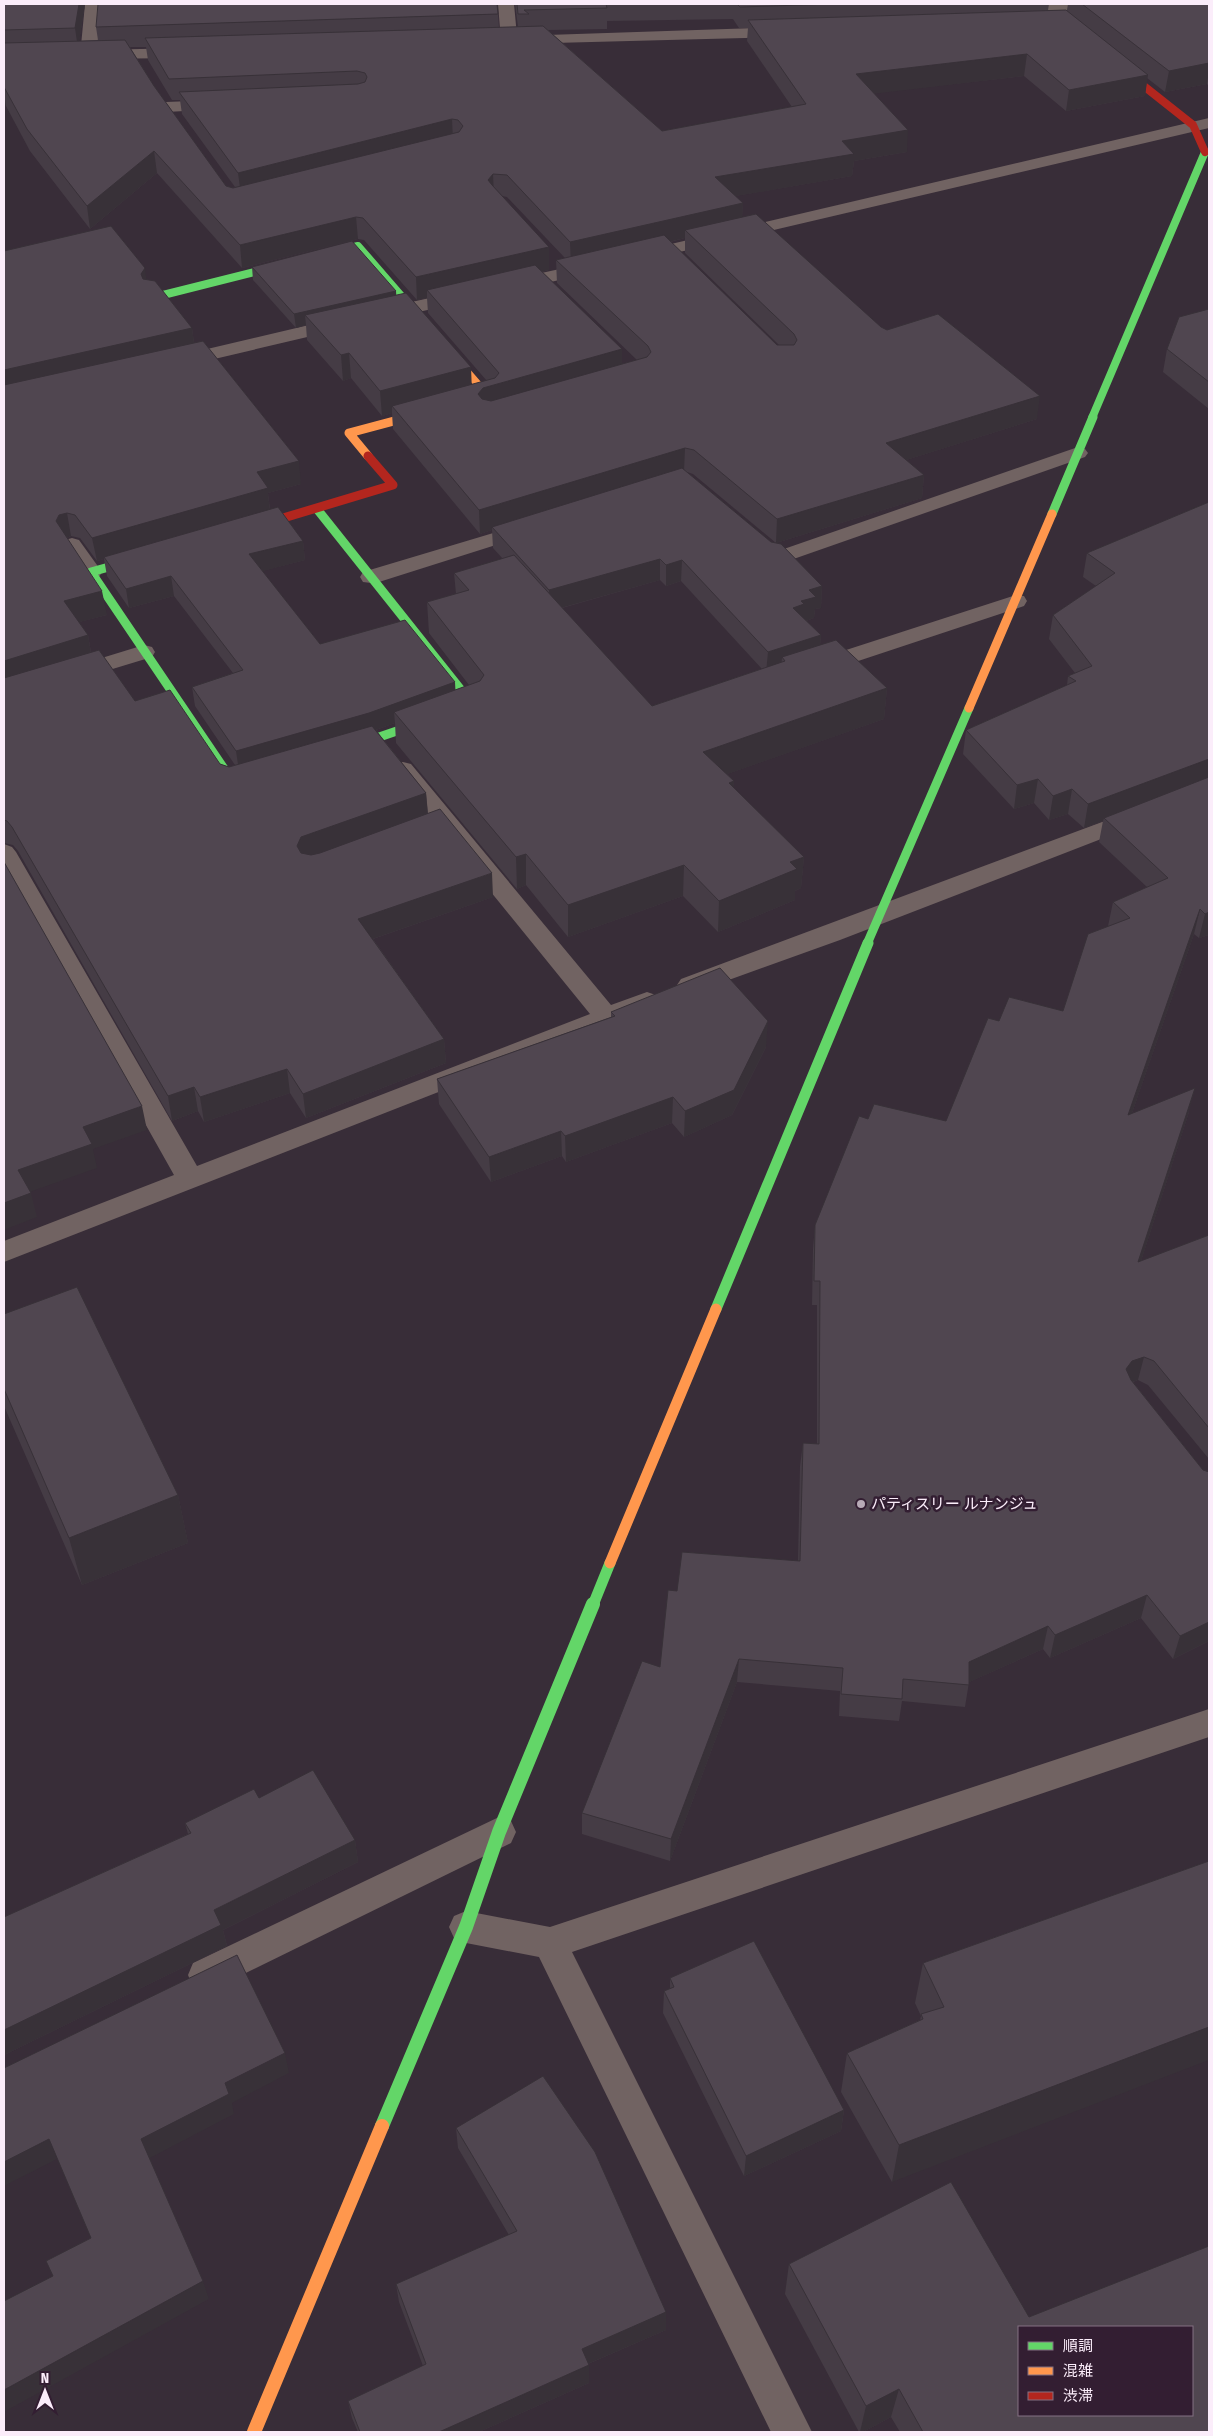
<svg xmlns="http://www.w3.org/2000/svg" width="1213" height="2436" viewBox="0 0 1213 2436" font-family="'Fira Sans Condensed','Noto Sans JP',sans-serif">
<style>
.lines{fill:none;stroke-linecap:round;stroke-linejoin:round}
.street{fill:#716362;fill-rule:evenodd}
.fast-far3{stroke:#63d668;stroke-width:8}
.fast-far2{stroke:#63d668;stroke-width:9}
.fast-far1{stroke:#63d668;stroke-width:11}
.fast{stroke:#63d668;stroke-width:14}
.slow-far3{stroke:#ff974d;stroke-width:8}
.slow-far2{stroke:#ff974d;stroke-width:9}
.slow-far1{stroke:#ff974d;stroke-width:11}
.slow{stroke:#ff974d;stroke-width:14}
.jam-far1{stroke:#b3261e;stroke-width:8}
.jam{stroke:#b3261e;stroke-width:9}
.wall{fill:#453c45;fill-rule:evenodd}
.shaded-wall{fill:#383138}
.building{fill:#504650;stroke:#383138;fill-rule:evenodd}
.poi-dot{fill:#b7aab6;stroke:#331e32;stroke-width:2}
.labels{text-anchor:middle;stroke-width:5;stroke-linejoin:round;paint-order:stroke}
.poi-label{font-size:15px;fill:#fbedfa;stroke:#331e32;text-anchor:start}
</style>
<rect width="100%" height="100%" fill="#382d38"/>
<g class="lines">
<path class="street" d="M85,4h16l-4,46 88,-2 6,2 2,3 -2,3 -6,2 -103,1 -2,-3z
M498,4h16l3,32 267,-9 6,2 2,3 -2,3 -6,2 -269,7 -6,2 -6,-2 -2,-3z
M1055,4h67l-8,5 -66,5 -8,-5 2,-3z
M217,100l6,1 2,4 -2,4 -57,3 -6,-1 -2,-4 2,-4 6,-1z
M1209,118v10l-568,133 -6,-1 -3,-4 3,-4 6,-1z
M592,262l6,1 3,4 -3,4 -86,20 -7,-2 -2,-4 2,-4z
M465,290l7,2 2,4 -2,4 -89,20 -7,-2 -2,-4 2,-4z
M343,317l7,2 2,4 -2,4 -174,41 -7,-2 -3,-4 3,-4z
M1078,447l7,2 3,4 -3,4 -300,105c-14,4 -28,-7 -36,-19l3,-4c13,-4 19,3 29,11z
M527,523l7,2 3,4 -3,4 -155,49 -8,1 -8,-1 -3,-5 3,-5z
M72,538l7,2 23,32 -3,5 -8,1 -8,-1 -3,-5 -18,-28 3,-4z
M1016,595l8,1 3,5 -3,5 -199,66 -8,2 -8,-2 -3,-5 3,-5z
M144,645l8,2 3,5 -3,5 -148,45v-14z
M403,762l8,2 200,241 36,-13 9,3 4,6 -4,6 -652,255v-21l170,-66 -170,-302v-29l8,3 4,5 181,314 393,-152 -195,-240 -4,-5 4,-5z
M1137,809l8,3 4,5 -4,5 -305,118 -150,54 -9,-3 -4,-6 4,-6z
M1209,1709v28l-637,215 240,480h-41l-232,-475 -73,-14 -12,-5 -5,-11 5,-11 12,-5 84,16z
M499,1817l12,4 5,11 -5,11 -294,144 -12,4 -12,-4 -5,-12 5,-12z"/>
<path class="fast-far3" d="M155,297l203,-51 97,112
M1092,418l113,-266"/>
<path class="fast-far2" d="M317,509l156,196 -126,43
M1052,514l41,-97
M141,558l-50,14 142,210 6,-1
M867,944l102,-236"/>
<path class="fast-far1" d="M716,1309l152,-366
M593,1605l17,-42"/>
<path class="fast" d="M382,2126l84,-199 33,-95 94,-228"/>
<path class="slow-far3" d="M455,358l33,38 -21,5
M404,418l24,-6"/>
<path class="slow-far2" d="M368,456l-19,-23 60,-16
M969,708l83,-194"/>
<path class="slow-far1" d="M610,1563l106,-254"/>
<path class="slow" d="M254,2432l128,-306"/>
<path class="jam-far1" d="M1116,64l77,61 12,27"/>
<path class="jam" d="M250,528l143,-43 -25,-29"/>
</g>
<path class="wall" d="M4,4h81l-6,37 19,-1 -2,-13 402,-13 1,14 19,-1 -3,-23h534l-1,6h19l1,-6h141v82l-2,-2 -42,8 -18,-14 -2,18 -79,15 -42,-35 -150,17 33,59 -53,9 -2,15 -117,20 8,7 -1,14 139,110 156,92 -131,41 18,15 -2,23 -146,45 46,43 -1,22 -6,1 -1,9 -8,3 15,14 -1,10 67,43 -3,31 -157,55 7,7 -1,7 71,69 -3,31 -6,3v9l-77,32 -35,-36 -115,41 -42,-52 -9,4 -121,-146 -1,-20 -19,7 50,63 2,20 65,84 -120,42 71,100 2,24 -140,55 -16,-25 -86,29 -6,-11 -26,10 -154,-270 -5,-6 -9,-2v-592l143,29 45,48 2,15 107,141 -33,9 2,16 33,32 2,19 -43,11 58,73 135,46 14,-5 -40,-52 -2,-31 29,-8 -2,-21 49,-14 -10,-11 -1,-18 -12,4 -87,-105 -1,-16 -10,3 -31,-38 -8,3 -36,-41 -1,-15 -10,3 -43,-48 -1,-13 144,24v4l75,72v18l16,-4 -59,-68 -1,-15 -10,2 -53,-60 -6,-1 -116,29 -85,-95 -67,56 -60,-78 -24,-45h-2zM733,19l6,9h9l-1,13 45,66 -130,24 -114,-101 59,-1v-8zM130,47h16l2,13 24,40h8l2,14 53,73 -2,1 -7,-2 -72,-100zM502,196l5,1 58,61 -9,2 1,23 80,77 -15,4v-15l-80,-77 7,-2zM685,238v15l94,92h-2l-107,-103zM687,472l6,2 83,69 -5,-1zM71,536l9,2 17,23 7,-2 3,17 22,32 45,-12 59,77 -41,14 3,19 40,59 -6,2 -9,-3 -85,-63 -44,-49 -3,-17 -9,-13 28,-7 -40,-77zM660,580l6,6 15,-5 81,88 -110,37 -90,-98z
M1209,309v100l-46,-37 4,-23z
M1209,502v433l-10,3 -5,-4 -62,179 57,-1 -48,149 68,-26v224l-61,-74 -10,-5 -5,2 70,88 6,2v169l-36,18 -32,-41 -91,40 -7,-9 -74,33 -4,25 -63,-6 -3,20 -60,-5 1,-25 -103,-9 -67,179 -88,-27v-21l78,-146 17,-76 121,-30 2,-95 3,-23 14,1v-139h-5l1,-56 2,-24 53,-106 78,2 53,-100 64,-10 45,-85 5,-24 34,-15 -48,-45 4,-21 -19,7 -16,-14 -19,6 -15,-17 -20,6 -51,-55 3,-24 101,-45 1,-9 7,-3 -26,-34 4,-24 43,-29 -13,-9 4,-24z
M611,1012l155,35 -34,68 -48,22 -12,-14 -106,39 -4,-6 -71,26 -52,-78 -2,-25 174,-62z
M4,1314l174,181 10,48 -106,42 -78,-179z
M259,1798l96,42 3,22 -135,68 4,16 -223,109v-138l184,-83 -3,-11z
M1209,1861l-317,321 -51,-90 6,-39 73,-33 1,-4 -6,-13 8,-40z
M670,1978l174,132 -3,21 -97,45 -81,-163 1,-22 6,-2z
M456,2128l210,202 -78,34 1,19 -110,49h-121l-6,-14 -4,-17 75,-35 -24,-64 -3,-18 113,-49 -51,-87z
M789,2264l240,53 180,115h-309l-9,-15 -28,15h-4l-74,-138z"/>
<path class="shaded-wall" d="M79,4h6l-7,45 -3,-21z
M1027,54l-3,22 -169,20 1,-22z
M1209,63v8l-2,13 -42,8 4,-21z
M1148,75l-3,21 -79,15 3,-21z
M4,93l2,13h-2z
M452,119l1,22 -212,54 -3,-22z
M908,130l-1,22 -53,9 -2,15 -138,24 1,-23 127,-36z
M154,151l3,22 -67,56 -3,-23z
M493,174l1,22 -6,-16z
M743,203l-1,22 -57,5v8l-114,27 -1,-23z
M356,217l2,22 -116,29 -2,-23z
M549,247v23l-116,26 -6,-6v8l-10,2 -1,-23z
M145,268l3,23 -7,-17z
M396,291l1,14 -92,10 1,10 -10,3 -2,-14z
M192,328l3,23 -191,43v-24z
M622,349v23l-139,39 -5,-17 5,-6z
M349,353l2,25 -8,3 -2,-26z
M471,367l1,25 -80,14v7l-10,3 -2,-25z
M1040,396l-3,23 -153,48 2,-24z
M685,448l-1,23 -192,56v3l-12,4 -1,-24z
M299,461l2,23 -33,9 2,18 -166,46v2l-7,2 -5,-23 165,-66z
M924,475l-2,23 -146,45 1,-24z
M67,513l4,23 -7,3 -8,-18 3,-6z
M303,541l2,19 -53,14 -3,-20z
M660,559v21l-110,31 -1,-21z
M682,560l-1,21 -15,5v-21z
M171,576l3,20 -45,12 -3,-19z
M822,586l-1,22 -6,1 -1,9 -11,4 -10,-14 8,-7 8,-11z
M102,591l5,24 -39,10 -4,-24z
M88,635l4,24 -88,27v-25z
M821,635l-2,21 -34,5 -3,-4 -1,12 -15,4 2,-21z
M455,682l1,19 -62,11 1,11 -25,9 -131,39 -3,-20z
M887,688l-3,31 -182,64 1,-31z
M1209,759v18l-105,41 -1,3 -19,7 4,-24z
M1038,779l-4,24 -20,6 3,-24z
M734,781l-2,31 -3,-29z
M1072,789l-4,25 -19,6 4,-24z
M426,793l2,24 -125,44 -6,-15 4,-9z
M526,854v31l-9,4 -1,-32z
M804,857l-3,31 -6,3v9l-77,32 1,-31 71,-39z
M684,865l-1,31 -115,41v-32z
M492,873l1,24 -132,46 -3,-24z
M1200,909l-6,25 -71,205 5,-24z
M1209,912v23l-10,3 6,-24z
M768,1021l-2,26 -34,68 -48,22 1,-26z
M444,1039l2,24 -140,55 -3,-24z
M287,1069l3,24 -86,29 -4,-25z
M194,1087l4,24 -26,10 -4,-25z
M1195,1088l-6,24 -56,174 5,-24z
M673,1097l-1,26 -106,39 -1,-26z
M142,1106l5,24 -54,19 4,19 -73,26 -6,-24 65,-43z
M561,1131l1,25 -71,26 -2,-25z
M31,1193l6,24 -33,13v-27z
M1144,1357l-6,23 -12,4v-15l6,-8z
M178,1495l10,48 -106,42 -13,-47z
M1147,1595l-6,23 -91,40 5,-23z
M1209,1622v19l-36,18 7,-23z
M1048,1626l-5,23 -78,35 4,-22z
M739,1659l-2,23 -67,179 1,-22z
M355,1840l3,22 -135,68 4,16 -223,109v-25l210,-120z
M1209,2027v33l-317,122 7,-37z
M285,2053l4,20 -57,30 2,11 -86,45 -7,-20 84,-56z
M844,2110l-3,21 -97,45 2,-20z
M49,2139l8,20 -53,27v-24z
M203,2281l6,18 -205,113v-22z
M666,2312v18l-83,36 -1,-17z
M589,2365v18l-110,49h-40z
M899,2389l-8,28 -28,15h-3l6,-26z"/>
<path class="building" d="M4,4h75l-4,24 -71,2z
M98,4h399l1,10 -402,13z
M517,4h89l1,4 -83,2 5,4h-11z
M737,4h96l-93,3z
M1082,4h127v59l-40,8z
M1066,10l82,65 -79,15 -42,-36 -171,20 52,56 -66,11 12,13 -139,23 28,26 -173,39 -63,-67 -14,-1 -5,6 4,5 57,62 -133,30 -53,-59 -7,-1 -116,28 -86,-94 -67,55 -60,-77 -23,-42v-44l121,-3 29,46 72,100 7,2 226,-56 4,-6 -5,-6 -6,-1 -214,54 -59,-81 179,-8 7,-2 2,-5 -2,-4 -8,-2 -188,8 -24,-41 398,-12 119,105 144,-27 -58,-84z
M756,214l125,113 6,3 51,-16 102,82 -154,47 38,32 -147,44 -83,-69 -9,-2 -206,62 -87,-104 103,-28 4,-5 -72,-83 108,-25 87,84 -139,39 -5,6 4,5 9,2 156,-44 4,-5 -3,-6 -92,-86 108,-25 113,110h17l3,-5 -3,-6 -109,-104z
M111,226l34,42 -4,6 2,5 12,2 37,47 -188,42v-119z
M352,241l44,50 -102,23 -42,-47z
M406,293l65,74 -91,24 -31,-38 -8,2 -36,-40z
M1209,309v73l-42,-33 12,-32z
M203,341l96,120 -42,11 11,16 -176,50 -17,-23 -8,-2 -8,2 -3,6 46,70 -38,10 24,34 -84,26v-276z
M682,468l89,74 10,2 41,42 -13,4 7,7 -15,4 3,3 -11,4 28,27 -53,17 -86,-92 -16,5 -6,-6 -111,31 -57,-63z
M1209,502v257l-121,45 -16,-15 -19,7 -15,-17 -21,6 -51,-55 110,-49 -8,-5 24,-10 -39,-51 62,-42 -28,-20z
M278,507l25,34 -54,13 71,90 85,-24 50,62 -86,31 -133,38 -44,-64 51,-17 -72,-94 -45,13 -22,-32z
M514,555l138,151 133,-45 -3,-4 54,-17 51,48 -184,64 31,29 -5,2 75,74 -14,5 7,7 -78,32 -35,-36 -116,40 -42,-51 -10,3 -122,-145 86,-31 4,-6 -57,-73 42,-12 -15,-17z
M99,650l36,51 35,-11 50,74 9,3 143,-41 54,67 -125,44 -4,9 4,7 10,2 9,-2 120,-44 52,64 -134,46 86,120 -141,55 -16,-25 -87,28 -6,-10 -26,9 -156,-269 -5,-6 -3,-1v-142z
M1209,777v135l-4,2 -5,-5 -72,206 67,-27 -57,174 71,-27v193l-55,-67 -10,-4 -12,4 -6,8 5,11 72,90 6,2v150l-29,14 -33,-41 -92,40 -7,-9 -79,36v23l-66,-6 -1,20 -61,-5 2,-26 -104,-9 -68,180 -89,-26 60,-152 18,6 8,-77 9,1 5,-39 118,9 3,-118 16,1 1,-163h-6l1,-56 44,-109 9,3 6,-15 72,17 42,-103 11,3 10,-24 54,14 25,-77 42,-16 -17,-16 55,-24 -64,-60z
M4,862l138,244 -59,21 9,17 -74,26 13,23 -27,10z
M720,968l48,53 -34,69 -49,21 -12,-14 -108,39 -4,-5 -72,26 -52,-78 178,-63 -4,-4z
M77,1287l101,208 -109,43 -65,-149v-75z
M313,1770l42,70 -141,70 7,15 -217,105v-113l187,-84 -6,-10 69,-34 5,9z
M1209,1861v166l-310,118 -52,-92 76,-34 -2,-5 23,-7 -21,-44z
M754,1941l90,169 -98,46 -82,-165 10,-4 -4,-9z
M237,1955l48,98 -60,30 4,11 -88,45 62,142 -199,109v-89l49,-25 -7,-15 45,-23 -42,-99 -45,23v-94z
M543,2076l52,76 71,160 -84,37 7,16 -150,67h-79l-12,-31 78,-37 -30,-80 121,-53 -61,-103z
M951,2182l78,135 180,-71v186h-286l-24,-43 -33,17 -77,-142zM1019,2327h173v88h-173z"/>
<circle class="poi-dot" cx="861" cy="1504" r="5"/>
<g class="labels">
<g class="poi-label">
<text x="871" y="1509">パティスリー ルナンジュ</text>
</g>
</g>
<rect width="1213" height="2436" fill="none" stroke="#fbedfa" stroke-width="10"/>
<rect x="1018" y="2326" width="175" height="90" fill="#331e32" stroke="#837182"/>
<rect x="1028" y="2342" width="25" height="8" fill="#63d668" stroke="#837182"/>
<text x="1063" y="2351" font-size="15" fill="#fbedfa">順調</text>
<rect x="1028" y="2367" width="25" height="8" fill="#ff974d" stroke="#837182"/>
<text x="1063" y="2376" font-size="15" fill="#fbedfa">混雑</text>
<rect x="1028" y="2392" width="25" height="8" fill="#b3261e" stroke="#837182"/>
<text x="1063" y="2401" font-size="15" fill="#fbedfa">渋滞</text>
<g transform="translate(45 2391)" stroke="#331e32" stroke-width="4" paint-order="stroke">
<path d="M0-4L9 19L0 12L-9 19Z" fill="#fbedfa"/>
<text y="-8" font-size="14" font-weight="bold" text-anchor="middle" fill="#fbedfa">N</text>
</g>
</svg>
